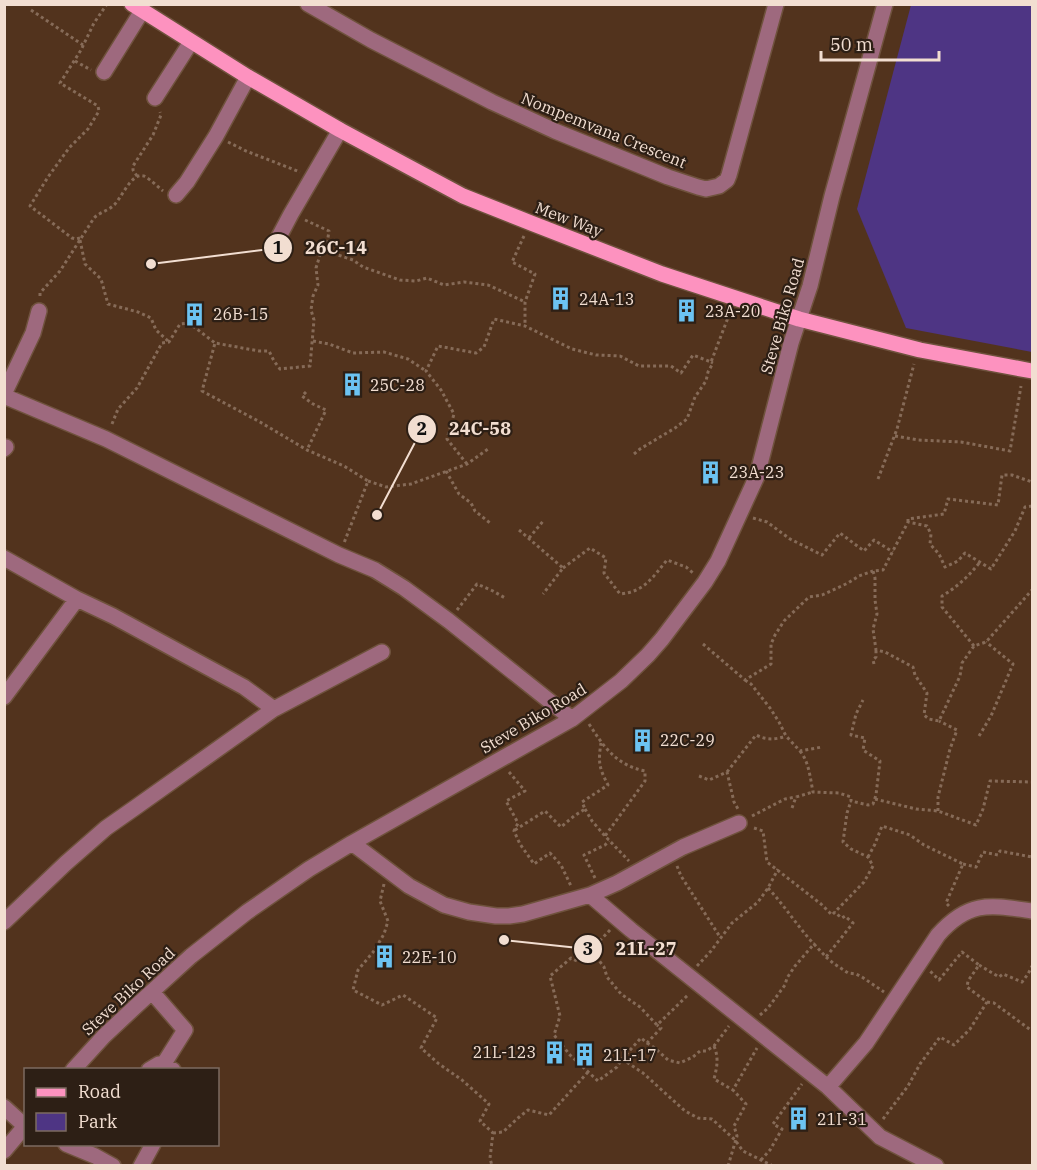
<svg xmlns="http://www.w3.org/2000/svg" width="1037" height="1170" viewBox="0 0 1037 1170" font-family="'IBM Plex Serif',serif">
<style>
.green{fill:#4e3584}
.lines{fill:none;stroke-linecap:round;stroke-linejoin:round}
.minor-casing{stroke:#6f523d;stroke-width:18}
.major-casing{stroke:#6f523d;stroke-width:18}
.path{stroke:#866b58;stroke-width:3;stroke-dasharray:3 3;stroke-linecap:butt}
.minor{stroke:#9e697e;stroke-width:15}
.major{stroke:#fd92bf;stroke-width:15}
.labels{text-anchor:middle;stroke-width:4.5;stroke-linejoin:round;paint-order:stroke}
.street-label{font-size:16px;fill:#f2ded1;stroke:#2d1f15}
.poi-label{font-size:16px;fill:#f2ded1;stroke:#2d1f15;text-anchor:start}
.leader{fill:none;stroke:#f2ded1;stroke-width:2}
.callout-dot{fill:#f2ded1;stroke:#2d1f15;stroke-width:2}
.mark-label{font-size:18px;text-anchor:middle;font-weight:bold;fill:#111}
.callout-label{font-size:18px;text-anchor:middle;font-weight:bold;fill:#f2ded1;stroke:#2d1f15;stroke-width:4.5;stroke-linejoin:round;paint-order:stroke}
</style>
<rect width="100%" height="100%" fill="#52331d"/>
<path class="green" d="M911,5h121v347l-126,-24 -49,-119z"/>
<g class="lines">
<defs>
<path id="minor" d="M308,4l63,36 121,62 63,29 113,46 30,10 8,2 13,-3 8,-6 2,-5 47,-171
M104,72l38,-61
M155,98l36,-56
M176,195l11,-13 29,-46 32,-59
M272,250l19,-36 49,-84
M4,394l29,-61 6,-22
M4,396l102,43 233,116 36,15 29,18 45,33 123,98
M4,449l2,-2
M4,558l73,41 36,17 131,71 30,22
M4,697l73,-98
M352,843l57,43 35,19 25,7 27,4h13l14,-2 67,-19 27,-12 66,-36 56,-24
M590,895l41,35 197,157 52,50 56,29
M4,922l62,-59 40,-35 30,-21 138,-98 108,-57
M152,992l33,38 -22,35
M73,1070l31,-34 31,-29 56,-51 56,-44 62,-43 43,-26 220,-124 49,-38 27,-26 14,-16 43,-57 13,-21 39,-85 34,-133 19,-57 22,-90 53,-192
M149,1070l10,-6 14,6
M828,1087l38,-44 72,-108c31,-35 52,-30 94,-24
M4,1107l22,20
M66,1144l29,12 18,10
M4,1151l22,-26
M141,1166l12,-22"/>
<path id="major" d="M132,4l116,73 92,53 123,66 68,27 131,51 137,45 121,31 112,21"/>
</defs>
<use href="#minor" class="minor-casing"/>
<use href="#major" class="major-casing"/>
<path class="path" d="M31,10l52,35
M75,61l16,9
M228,142l18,9 54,21
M137,176l-4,-6v-4l20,-31 8,-20 -1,-3
M305,220l24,11 -3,20 27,9 10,7 37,13 16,1 11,-3 17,7 20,-3 24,3 37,17
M524,236l-12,26 23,12 -10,28v24
M80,238l-4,1 -4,-1 -42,-32 18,-29 21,-29 19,-19 11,-18 -1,-5 -38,-23 21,-33 13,-27 13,-19
M80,240l5,24 16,15 7,25 30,8 13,6 5,12 13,12
M326,251l-6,4 -4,13 2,17 -5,11 -2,14 3,10 -4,46 -30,3 -6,-8 -5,-10h-10l-44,-8 -13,48 58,31 47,28 37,16 24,15 -24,62
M40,296v-3l20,-22 34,-53c6,-6 14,-7 20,-13 8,-7 17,-33 30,-29 6,3 14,11 19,15
M313,341l16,3 24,9 31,-1 24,7 18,12
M306,392l-4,4 11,8 13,6 -19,40
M112,424l6,-15 19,-21 25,-45 7,-1 11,-18 9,-1 26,20
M895,436l23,4 43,2 49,9 11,-65
M634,454l6,-5 35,-21 12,-9 8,-22 11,-16 2,-9 5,-9 -2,-1
M467,464l-20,-25 7,-25 -13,-24 -15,-19 12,-25 38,7 8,-6 10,-28 31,7 47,23 24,6 24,1 19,10h32l10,7 12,-18 18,7 18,-47
M446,471l13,23 12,9 4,8 15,12
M878,479l19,-50 17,-65
M368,481l18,6 25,-3 56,-20 21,-15
M1032,506l-7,1 -10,24 -24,38 -26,-16 -7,8 -13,6 -6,-13 -9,-10 1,-10 -4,-8 -19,-4 -25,48 -10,1 2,7v22l2,14 -4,15 3,21 9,2 28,15 2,8 12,18 -3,22 5,4 10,2 21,-45 2,-13 12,-17 12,-4 46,-52
M753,518l14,4 23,17 32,16 18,-22 24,18 10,-11 19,12
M908,522v-3l36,-5 4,-15 50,6 4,-30h10l20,7
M519,530l44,38 -20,26
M529,538l15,-18
M563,568l27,-20 16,10 -2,15 16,21c24,-2 33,-17 47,-34l19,7 7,6
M457,610l20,-26 16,7 12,7
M703,644l42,36 26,-16v-20l4,-9 9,-14 25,-24 13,-2 26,-12 11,-7 14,-5
M974,646l-32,-39v-11c15,-9 27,-20 38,-34
M874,664l-1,-4 3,-3v-7
M745,680l6,4 19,24 9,14 7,14 14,15 22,-4
M589,724c15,23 27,41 56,47v10l-40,55 24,25
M979,736l12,-20 22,-52 -27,-22
M800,751c9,11 10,26 13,41l26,1 12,4v4l17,4 5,-1 3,-9 4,-34 -17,-11 2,-12 -14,-3 5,-21 7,-14
M509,772l16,19 -19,10 12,22 -4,8 6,13 14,20 16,-11 11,12 10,21
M727,772l29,-37c10,5 19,5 30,1
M699,776l10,4 18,-8 7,30 4,7
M875,799l41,10 22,2 38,14 7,-16 7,-28 42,1
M792,808l4,-11 17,-5
M585,809l7,12 13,15
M938,811v-14l12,-48 7,-19 -18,-9
M752,816l33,-17 11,-2
M754,828l9,3 4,31 54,42 11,11 32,-33 9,-16 -5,-9 -17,-8 -8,-7 4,-29 4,-12
M515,830l30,-19 16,16 13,-11 11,-7 -3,-7 26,-17c-9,-17 -10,-23 -7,-42
M868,857l7,-13 7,-18 28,9 14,10 39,19 -17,39 3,3
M963,864l13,3 7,-15 15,3 2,-4 32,6
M677,866l4,10 39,61
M595,878l-11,-23 21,-10 4,-4
M384,884l-4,17 8,20 -4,13 -10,17 -16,19 -5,20 29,15 21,-10 34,23 -16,30 18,16 23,16 27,24 -9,17 13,12 -3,25 2,8
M768,888c17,18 29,38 46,56
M610,930l-19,20 13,17 3,10 14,17 19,13 17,18 32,-31
M591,950l-14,11 -6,-3 -21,18 10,40 -6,19 16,20 28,26 19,-14 5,-8 19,-21 6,5 14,-15 -4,-3
M826,957l7,6 15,10 8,1 6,3 22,15
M979,965l20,12 4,-3 19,8 6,-8 4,-8
M697,966l14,-15 21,-28 26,-21 10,-14 10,-19
M987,1002l7,1 38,28
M760,1015l8,-7 17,-23 2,-7 8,-12 19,-22 12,13 27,-34 -8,-7 -3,2 -8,-6
M647,1043l8,5 13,12 12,3 13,-6 7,-6h6l8,-5 15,-20
M714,1046c5,12 3,21 0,33l19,11
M622,1059l21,14 42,38 13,7 14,1 23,21 8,11 30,15
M883,1119l25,-33 12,-22 20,-27 14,8 16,-16 17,-27 -20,-15 1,-6 11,-16 -17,-13 -23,28 -9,-9
M493,1133l10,-1 15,-14 10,-8 21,5 39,-43
M761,1160l9,-10 12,-21 -9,-5 29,-40
M728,1166l9,-30 -3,-10 12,-22 -13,-14 24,-42"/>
<use href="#minor" class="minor"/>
<use href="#major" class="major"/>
</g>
<defs>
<symbol id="building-bare" viewBox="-9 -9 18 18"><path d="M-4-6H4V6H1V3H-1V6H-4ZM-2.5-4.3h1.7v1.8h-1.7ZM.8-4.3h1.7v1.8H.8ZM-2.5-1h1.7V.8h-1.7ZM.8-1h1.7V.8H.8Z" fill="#6cc3f2" stroke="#2d1f15" stroke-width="2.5" paint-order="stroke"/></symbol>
</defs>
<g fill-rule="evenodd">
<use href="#building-bare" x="544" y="282" width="33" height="33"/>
<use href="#building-bare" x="670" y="294" width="33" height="33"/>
<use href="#building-bare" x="178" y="298" width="33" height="33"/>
<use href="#building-bare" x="336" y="368" width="33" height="33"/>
<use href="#building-bare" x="694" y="456" width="33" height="33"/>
<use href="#building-bare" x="626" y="724" width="33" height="33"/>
<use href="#building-bare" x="368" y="940" width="33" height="33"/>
<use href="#building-bare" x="538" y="1036" width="33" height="33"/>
<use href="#building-bare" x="568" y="1038" width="33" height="33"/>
<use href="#building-bare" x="782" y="1102" width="33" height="33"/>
</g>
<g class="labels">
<g class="street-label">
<text transform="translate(604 130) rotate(22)" y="6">Nompemvana Crescent</text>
<text transform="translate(569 219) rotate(21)" y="6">Mew Way</text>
<text transform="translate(782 316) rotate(-74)" y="6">Steve Biko Road</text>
<text transform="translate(533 718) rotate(-31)" y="6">Steve Biko Road</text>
<text transform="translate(128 991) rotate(-43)" y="6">Steve Biko Road</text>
</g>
<g class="poi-label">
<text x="579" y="305">24A-13</text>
<text x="705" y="317">23A-20</text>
<text x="213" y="320">26B-15</text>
<text x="370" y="391">25C-28</text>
<text x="729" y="478">23A-23</text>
<text x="660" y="746">22C-29</text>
<text x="402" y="963">22E-10</text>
<text x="536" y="1058" text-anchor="end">21L-123</text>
<text x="603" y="1061">21L-17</text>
<text x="817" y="1125">21I-31</text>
</g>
</g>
<path class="leader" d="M151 264L278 248M377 515L422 429M504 940L588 949"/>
<g class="callout-dot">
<circle cx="151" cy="264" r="6"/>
<circle cx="377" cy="515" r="6"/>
<circle cx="504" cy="940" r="6"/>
<circle cx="278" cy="248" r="15"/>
<circle cx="422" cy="429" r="15"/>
<circle cx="588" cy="949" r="15"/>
</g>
<g class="mark-label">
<text x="278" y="254">1</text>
<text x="422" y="435">2</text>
<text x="588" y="955">3</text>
</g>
<g class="callout-label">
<text x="336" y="254">26C-14</text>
<text x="480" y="435">24C-58</text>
<text x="646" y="955">21L-27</text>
</g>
<rect width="1037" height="1170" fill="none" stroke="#f2ded1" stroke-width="12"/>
<rect x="24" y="1068" width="195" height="78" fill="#2d1f15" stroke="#7c6b60" stroke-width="1.5"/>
<rect x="36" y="1088" width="30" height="9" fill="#fd92bf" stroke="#7c6b60" stroke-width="1.5"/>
<text x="78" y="1098" font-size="18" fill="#f2ded1">Road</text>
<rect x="36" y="1113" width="30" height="18" fill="#4e3584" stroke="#7c6b60" stroke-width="1.5"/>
<text x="78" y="1128" font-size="18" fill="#f2ded1">Park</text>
<path d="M821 51v9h118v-9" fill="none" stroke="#f2ded1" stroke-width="3"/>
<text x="830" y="51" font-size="18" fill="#f2ded1" stroke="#2d1f15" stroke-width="4.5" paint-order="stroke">50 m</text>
</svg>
